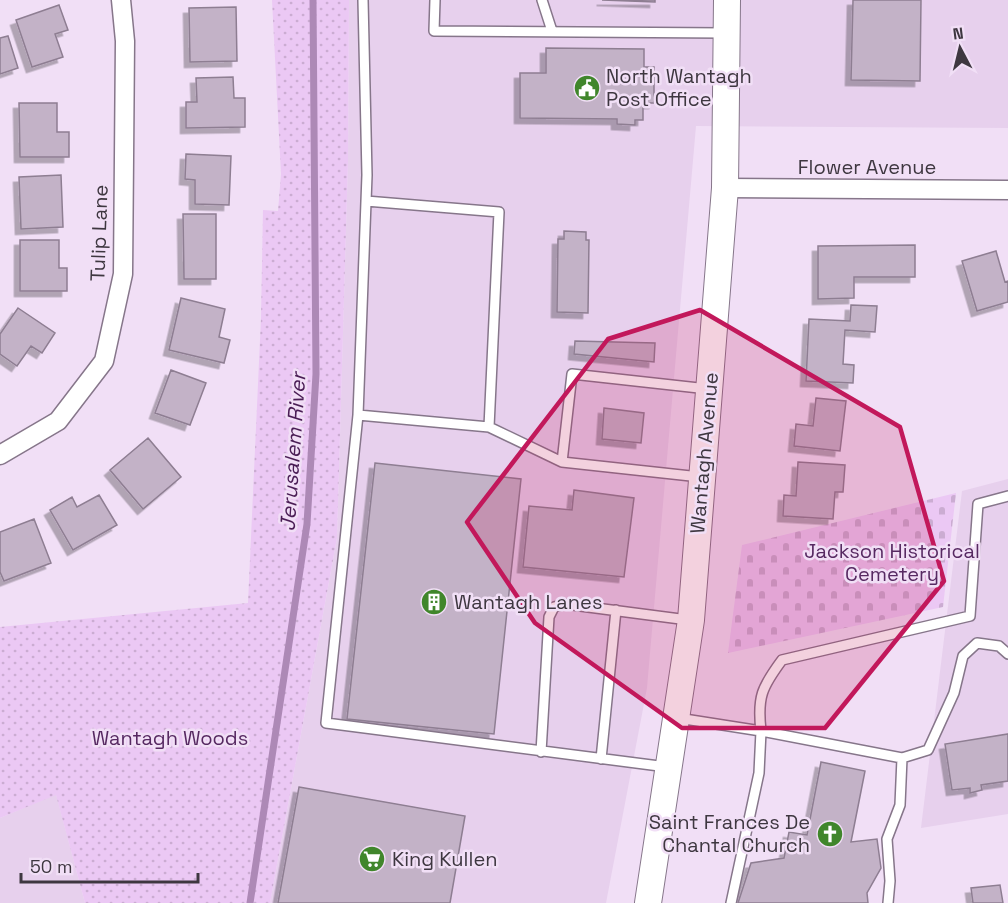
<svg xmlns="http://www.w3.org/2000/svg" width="1008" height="903" viewBox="0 0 1008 903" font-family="'Space Grotesk',sans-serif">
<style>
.built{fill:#e7d0ed}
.cemetery{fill:url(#cemetery-stones)}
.park{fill:url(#park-dots)}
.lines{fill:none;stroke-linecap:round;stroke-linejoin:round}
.stream{stroke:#ad89b6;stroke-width:7}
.building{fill:#c3b2c7;stroke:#8e7e92;stroke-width:1.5;filter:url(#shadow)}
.lane-casing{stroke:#86768a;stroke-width:12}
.street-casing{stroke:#86768a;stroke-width:21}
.secondary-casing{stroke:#86768a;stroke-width:28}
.lane{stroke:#fff;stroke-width:9}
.street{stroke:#fff;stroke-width:18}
.secondary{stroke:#fff;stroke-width:26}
.marked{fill:#c2185b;fill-opacity:0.2;stroke:#c2185b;stroke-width:4.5;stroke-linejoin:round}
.labels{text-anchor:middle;stroke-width:5;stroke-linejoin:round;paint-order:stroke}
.poi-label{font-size:20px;fill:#3e3740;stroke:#f1dff6;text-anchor:start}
.street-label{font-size:20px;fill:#3e3740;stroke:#f1dff6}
.park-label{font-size:20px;fill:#572962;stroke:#f1dff6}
.water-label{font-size:21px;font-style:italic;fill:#4a1d55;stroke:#f1dff6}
</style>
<defs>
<pattern id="cemetery-stones" width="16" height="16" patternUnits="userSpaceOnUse" patternTransform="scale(1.5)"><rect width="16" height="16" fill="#ebc8f4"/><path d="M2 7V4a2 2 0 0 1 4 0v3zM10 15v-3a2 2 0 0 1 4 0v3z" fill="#cbacd2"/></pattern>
<pattern id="park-dots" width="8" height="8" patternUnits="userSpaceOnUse" patternTransform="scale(1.5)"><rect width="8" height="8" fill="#ebc8f4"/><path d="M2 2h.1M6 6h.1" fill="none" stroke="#cbacd2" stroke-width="1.8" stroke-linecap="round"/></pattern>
<filter id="shadow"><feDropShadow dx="-5.5" dy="5.5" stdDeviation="0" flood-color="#0004"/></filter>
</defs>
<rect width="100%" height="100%" fill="#f1dff6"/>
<path class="built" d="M349,0h659v128l-312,-2 -49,562 -41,215h-336l67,-365 11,-377z
M1008,479v335l-87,14 41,-337z
M56,794l29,109h-85v-85z"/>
<path class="cemetery" d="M956,493l-13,114 -215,46 14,-108z"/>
<path class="park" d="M272,0h77l-1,161 -11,377 -67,365h-185l-29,-108 -56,23v-191l248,-24 13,-285 2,-108 15,1 3,-37z"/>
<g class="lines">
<path class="stream" d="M250,903l57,-379 9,-150 -3,-374"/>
</g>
<path class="building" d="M602,0h53v2z
M853,0h68l-1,81 -69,-1z
M59,5l9,25 -13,4 8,23 -31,10 -16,-47z
M236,7l1,54 -47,1 -1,-54z
M8,36l10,32 -18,6v-36z
M546,48l98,1v18h10v36h-11v17h-8v5l-18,-1v-5l-97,-1v-45h26z
M233,77l1,21h11v29l-59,1v-26h11l-1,-24z
M19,103h38v29h12v25h-49z
M186,154l45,2 -2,49 -34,-1v-24l-10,-1z
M61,175l2,52 -42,2 -2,-52z
M183,214h33v65h-32z
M564,231l22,1v8h3l-1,73 -31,-1 1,-73h6z
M20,240h39v28h8v23h-47z
M915,245v32h-61v21l-36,1v-53z
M996,251l9,31 3,-1v21l-31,9 -15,-50z
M181,298l44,11 -6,28 11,3 -6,23 -55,-13z
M851,305l26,1 -2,26 -30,-2 -2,34 11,1 -1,18 -47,-2 3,-62 41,2z
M18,308l37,25 -13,20 -11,-7 -14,20 -17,-12v-20z
M575,341l80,2 -1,19 -80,-8z
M171,370l35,13 -16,42 -35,-12z
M816,398l30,3 -6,50 -46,-5 2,-22 17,2z
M604,408l40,5 -3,30 -39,-4z
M148,438l33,39 -38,32 -33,-39z
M798,462l47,3 -2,27h-8l-2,27 -50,-3 1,-21 12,1z
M375,463l146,16 -27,255 -147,-15z
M574,490l60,8 -10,79 -101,-10 6,-61 43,4z
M99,495l18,30 -44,25 -23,-40 22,-13 5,10z
M34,519l17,44 -47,18 -4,-9v-40z
M1008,734v47l-27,4 1,5 -12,3v-5l-18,2 -7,-46z
M821,762l44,9 -14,71 26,-3 4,29 -14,25 1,10h-130l13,-40 33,-5 5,-26 18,3z
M299,787l166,29 -15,87h-172z
M1000,885l3,18h-30l-2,-15z"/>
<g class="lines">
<defs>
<path id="lane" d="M363,0l4,175 -9,240 -32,308 341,44
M435,0l-1,31 290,2
M542,0l10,31
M358,415l131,12 10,-215 -133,-11
M489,427l73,35 138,15
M562,462l10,-88 136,15
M678,718l83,13c-4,-34 1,-44 21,-71l188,-44 8,-112 30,-8
M541,752l8,-135 5,-10 11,-3 123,16
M902,758l26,-8 26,-57 9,-37 14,-13 22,3 9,8
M601,759l15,-149
M731,903l28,-130 2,-42 141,27 -2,47 -13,34 3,42 -2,22"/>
<path id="street" d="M725,188l283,2
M0,455l58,-34 46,-60 19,-87 2,-233 -4,-41"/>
<path id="secondary" d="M648,903l43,-283 34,-432 2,-188"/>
</defs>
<use href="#lane" class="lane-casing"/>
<use href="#street" class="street-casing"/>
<use href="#secondary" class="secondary-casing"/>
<use href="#lane" class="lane"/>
<use href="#street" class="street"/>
<use href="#secondary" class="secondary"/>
</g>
<path class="marked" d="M700,310l200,117 44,154 -119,147h-143l-147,-105 -68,-101 141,-183z"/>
<defs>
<symbol id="civic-disc" viewBox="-11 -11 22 22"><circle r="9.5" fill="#40862b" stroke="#f1dff6"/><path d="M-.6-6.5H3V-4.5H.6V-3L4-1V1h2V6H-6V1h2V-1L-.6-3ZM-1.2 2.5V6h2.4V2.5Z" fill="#fff"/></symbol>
<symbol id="building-disc" viewBox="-11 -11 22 22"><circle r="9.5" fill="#40862b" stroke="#f1dff6"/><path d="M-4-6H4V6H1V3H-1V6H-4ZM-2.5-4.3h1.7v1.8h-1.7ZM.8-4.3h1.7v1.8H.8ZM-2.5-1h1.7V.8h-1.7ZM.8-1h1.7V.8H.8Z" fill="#fff"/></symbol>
<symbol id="church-disc" viewBox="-11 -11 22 22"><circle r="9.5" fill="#40862b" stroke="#f1dff6"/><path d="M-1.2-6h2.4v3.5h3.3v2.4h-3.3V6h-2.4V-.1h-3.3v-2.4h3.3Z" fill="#fff"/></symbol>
<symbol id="supermarket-disc" viewBox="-11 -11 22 22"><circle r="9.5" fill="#40862b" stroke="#f1dff6"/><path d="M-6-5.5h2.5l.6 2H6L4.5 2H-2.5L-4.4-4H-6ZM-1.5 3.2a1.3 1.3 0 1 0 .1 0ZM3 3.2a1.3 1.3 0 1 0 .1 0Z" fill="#fff"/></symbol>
</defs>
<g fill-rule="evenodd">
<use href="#civic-disc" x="572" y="73" width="30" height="30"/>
<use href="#building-disc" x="419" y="587" width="30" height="30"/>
<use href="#church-disc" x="815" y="819" width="30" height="30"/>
<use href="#supermarket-disc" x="357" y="844" width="30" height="30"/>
</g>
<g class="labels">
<g class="poi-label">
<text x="606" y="83">North Wantagh<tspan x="606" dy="23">Post Office</tspan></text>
<text x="454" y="609">Wantagh Lanes</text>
<text x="810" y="829" text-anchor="end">Saint Frances De<tspan x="810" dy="23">Chantal Church</tspan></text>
<text x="392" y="866">King Kullen</text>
</g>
<g class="street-label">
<text x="867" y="174">Flower Avenue</text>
<text transform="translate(99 233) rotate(-88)" y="7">Tulip Lane</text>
<text transform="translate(704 453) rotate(-85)" y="7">Wantagh Avenue</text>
</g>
<g class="park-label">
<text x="892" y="558">Jackson Historical<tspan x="892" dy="23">Cemetery</tspan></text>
<text x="170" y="745">Wantagh Woods</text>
</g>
<g class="water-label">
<text transform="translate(293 452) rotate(-86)" y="7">Jerusalem River</text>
</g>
</g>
<g transform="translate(960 48) rotate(353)" stroke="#f1dff6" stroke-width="4.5" paint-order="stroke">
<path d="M0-4.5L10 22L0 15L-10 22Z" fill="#3e3740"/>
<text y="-9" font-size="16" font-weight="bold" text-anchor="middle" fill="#3e3740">N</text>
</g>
<path d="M21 873v9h177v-9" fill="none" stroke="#3e3740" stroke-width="3"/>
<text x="30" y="873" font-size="18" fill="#3e3740" stroke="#f1dff6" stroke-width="4.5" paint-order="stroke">50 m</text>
</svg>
